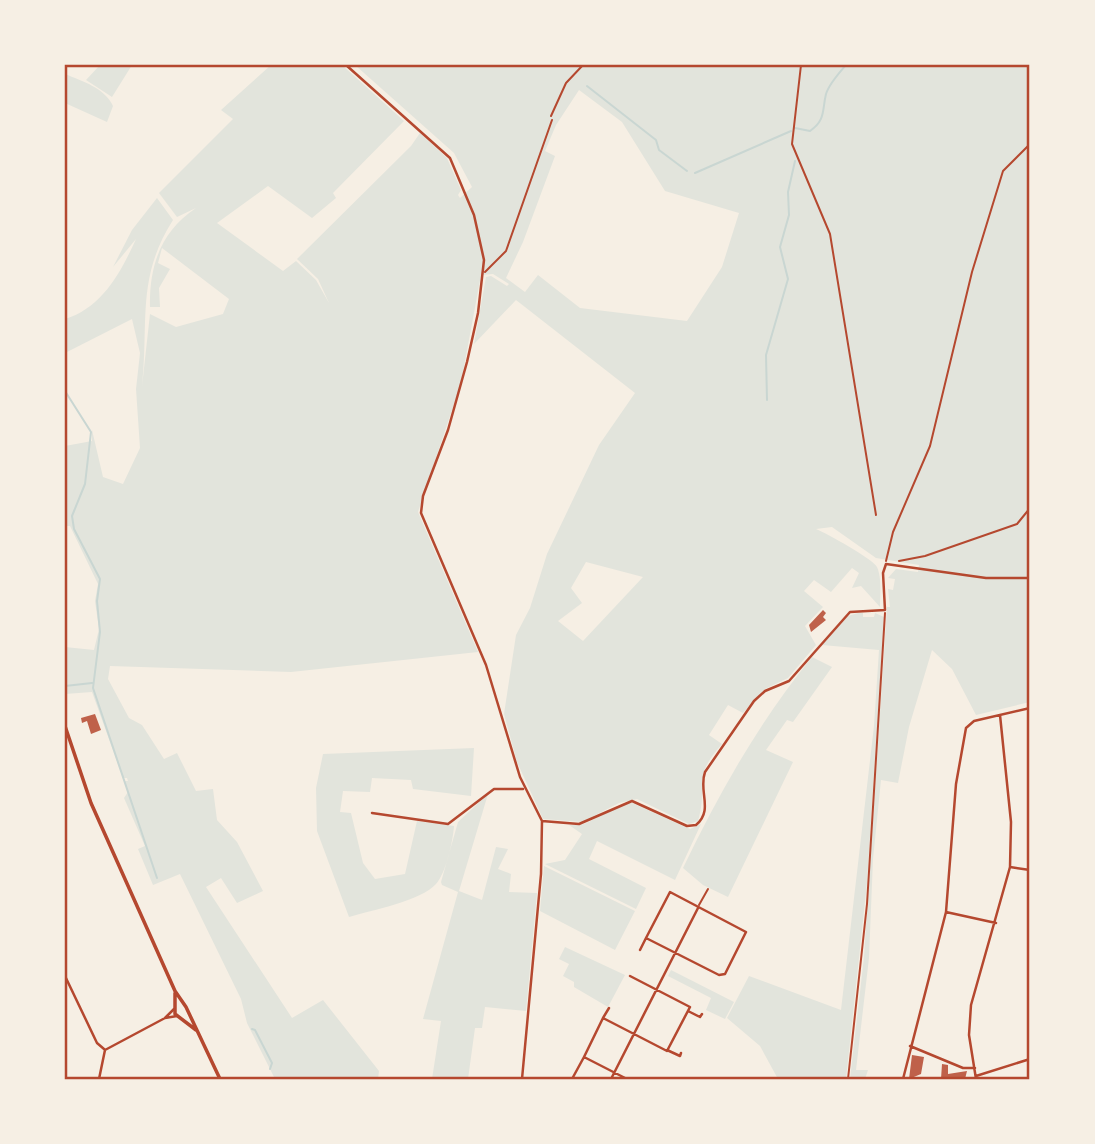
<svg xmlns="http://www.w3.org/2000/svg" width="1095" height="1144" viewBox="0 0 1095 1144" font-family="'IBM Plex Sans',sans-serif">
<style>
.green{fill:#e2e4dc;fill-rule:evenodd}
.lines{fill:none;stroke-linecap:round;stroke-linejoin:round}
.stream{stroke:#c9d6d2;stroke-width:2}
.building{fill:#bf614a}
.path{stroke:#b5482f;stroke-width:2}
.service{stroke:#b5482f;stroke-width:2}
.minor{stroke:#b5482f;stroke-width:2.5}
.tertiary{stroke:#b5482f;stroke-width:3.5}
.neatline{fill:none;stroke:#b5482f;stroke-width:2.5}
</style>
<rect width="100%" height="100%" fill="#f6efe4"/>
<path class="green" d="M100,65h32l-20,32 -26,-17z
M271,65h71l62,56 -71,72 3,5 -24,20 -44,-32 -51,37 66,48 13,-10 20,19 13,23 -11,-24 -21,-20 114,-113 9,-13 27,25 14,32 -3,5 2,3 12,-11 -18,-34 -99,-88h675v637l-54,13 -24,-46 -20,-19 -23,77 -11,56 -17,-3 -8,79 -4,99 -13,112h12l-3,9h-15l14,-122 23,-350h3l-2,-18 5,1 2,-11 -7,-1 8,-9 22,3 1,-7 -43,-7 -44,-31 -16,2c10,4 57,30 61,38 5,11 3,28 3,40l-19,-21 -9,2 7,-15 -7,-5 -21,24 -17,-12 -10,11 19,16 -18,19 11,19 -28,33 -23,11 -22,24 -15,-8 -19,30 13,9c-32,36 -13,39 -24,77l-9,3 -52,-25 -18,4 -37,19 -39,-3 -26,-57 -13,-48 12,-79 14,-27 17,-54 52,-109 36,-52 -119,-93 -42,44 12,-67 5,-1 16,10 2,-2 -16,-10 -12,1 -20,108 -43,129 60,140 -187,20 -181,-6 -2,13 21,39 13,7 22,34 13,-6 19,38 17,-2 4,31 20,22 26,49 -26,12 -16,-25 -15,9 86,131 31,-18 56,71 -1,8h-103l-28,-56 -6,-24 -61,-125 -27,11 -15,-36 7,-3 -21,-48 4,-6 -4,-11h4l-1,-3h-4l-31,-86 -27,2v-47l29,3 5,-21 -4,-28 3,-17 -28,-58h-5v-80l27,-5v-11l11,47 20,7 17,-36 -4,-59 4,-36 -8,-34 -67,34v-34c37,-11 56,-47 71,-80l-23,28 19,-37 25,-32 16,22c-37,58 -24,102 -31,166l8,-72 26,13 47,-13 6,-15 -67,-51 -4,15 12,6 -11,19 1,19h-10c-1,-41 11,-76 46,-99l-19,9 -18,-24 74,-74 -12,-9zM579,90l43,32 43,69 74,22 -17,54 -35,54 -107,-13 -42,-33 -13,17 -19,-14 17,-36 32,-86 -10,-5 11,-26zM586,562l57,15 -60,64 -25,-20 24,-18 -11,-15z
M65,74c17,7 40,14 48,32l-6,16 -42,-19z
M858,613h5v4h11l1,-4 9,4 -17,266 -21,196h-68l-18,-33 -33,-28 22,-42 92,34 33,-284 5,-76 -57,-5 26,-29z
M812,657l20,10 -39,55 -6,-2 -21,30 27,12 -65,135 -25,-12 -20,-17c36,-75 76,-146 129,-211z
M474,748l-3,48 -58,-7 -2,-9 -39,-2 -2,14 -27,-1 -3,21 11,1 12,50 12,16 30,-5 12,-53 37,5c-1,15 -8,47 -18,58 -15,17 -64,26 -87,33l-32,-86 -1,-43 7,-34z
M488,794l-29,97 23,9 14,-53 12,2 -10,20 13,5 -2,18 28,1 -11,118 -41,-4 -3,21h-7l-7,51h-36l9,-58 -18,-2 35,-127 -16,-7 -1,-3 17,-60z
M630,802l60,27 11,-5 -26,56 -78,-39 -8,18 57,29 -10,21 -91,-45 20,-4 17,-26 -13,-9 15,-1z
M544,866l91,45 -20,39 -75,-39z
M565,947l60,28 -17,32 -34,-20v-5l-11,-6 6,-12 -10,-5z
M671,970l63,32 -9,17 -19,-9 5,-12 -43,-22z"/>
<g class="lines">
<path class="stream" d="M587,86l69,54 3,10 28,21
M795,128l15,3c16,-11 12,-21 16,-37 3,-10 13,-21 20,-29
M695,173l96,-42
M65,391l26,41 -6,52 -13,32 2,13 26,50 -3,22 3,31 -7,56 64,190
M767,400l-1,-45 22,-76 -8,-32 9,-32 -1,-23 7,-31
M65,686l27,-3
M252,1029l3,1 17,33 -2,6"/>
</g>
<path class="building" d="M823,610l3,3 -3,4 3,3 -15,12 -2,-7z
M95,714l6,16 -10,4 -4,-13 -5,2 -1,-5z
M912,1055l12,2 -3,17 -12,5z
M942,1064l6,1v9l19,-3 -2,8h-24z"/>
<g class="lines">
<path class="path" d="M801,65l-9,79 38,90 46,281
M551,116l15,-33 17,-18
M886,561l7,-29 37,-86 42,-174 31,-101 27,-27
M899,561l26,-5 92,-32 13,-16
M848,1079l19,-175 18,-291"/>
<path class="service" d="M485,272l21,-21 46,-131
M699,905l9,-16"/>
<path class="minor" d="M346,65l104,93 24,57 10,45 -6,53 -11,49 -19,68 -25,66 -2,17 65,152 34,112 22,44 -1,53 -19,205
M372,813l76,11 46,-35h29
M542,821l37,3 53,-23 55,25 9,-1c18,-15 2,-34 9,-53l49,-71 11,-10 24,-10 61,-69 35,-2 -2,-37 3,-9 100,14h44
M1010,867l20,3
M670,892l76,40 -21,42 -6,1 -73,-37z
M946,912l50,11
M640,950l6,-12
M65,976l32,67 7,6
M688,1011l12,6 2,-3
M165,1018l12,-2
M603,1018l6,-10
M910,1046l53,22h12
M667,1050l13,6 1,-3
M584,1057l19,-39 64,33 23,-44 -60,-31
M976,1076l54,-17
M99,1079l6,-29 60,-32 9,-9
M572,1079l12,-22 43,22
M611,1079l87,-171
M903,1079l43,-167 10,-128 10,-56 8,-7 56,-13
M976,1079l-7,-44 2,-30 39,-138 1,-45 -11,-107"/>
<path class="tertiary" d="M65,726l26,77 84,188 11,16 34,72
M175,993v21l21,16"/>
</g>
<rect width="1095" height="1144" fill="none" stroke="#f6efe4" stroke-width="133"/>
<rect x="66" y="66" width="962" height="1012" class="neatline"/>
</svg>
